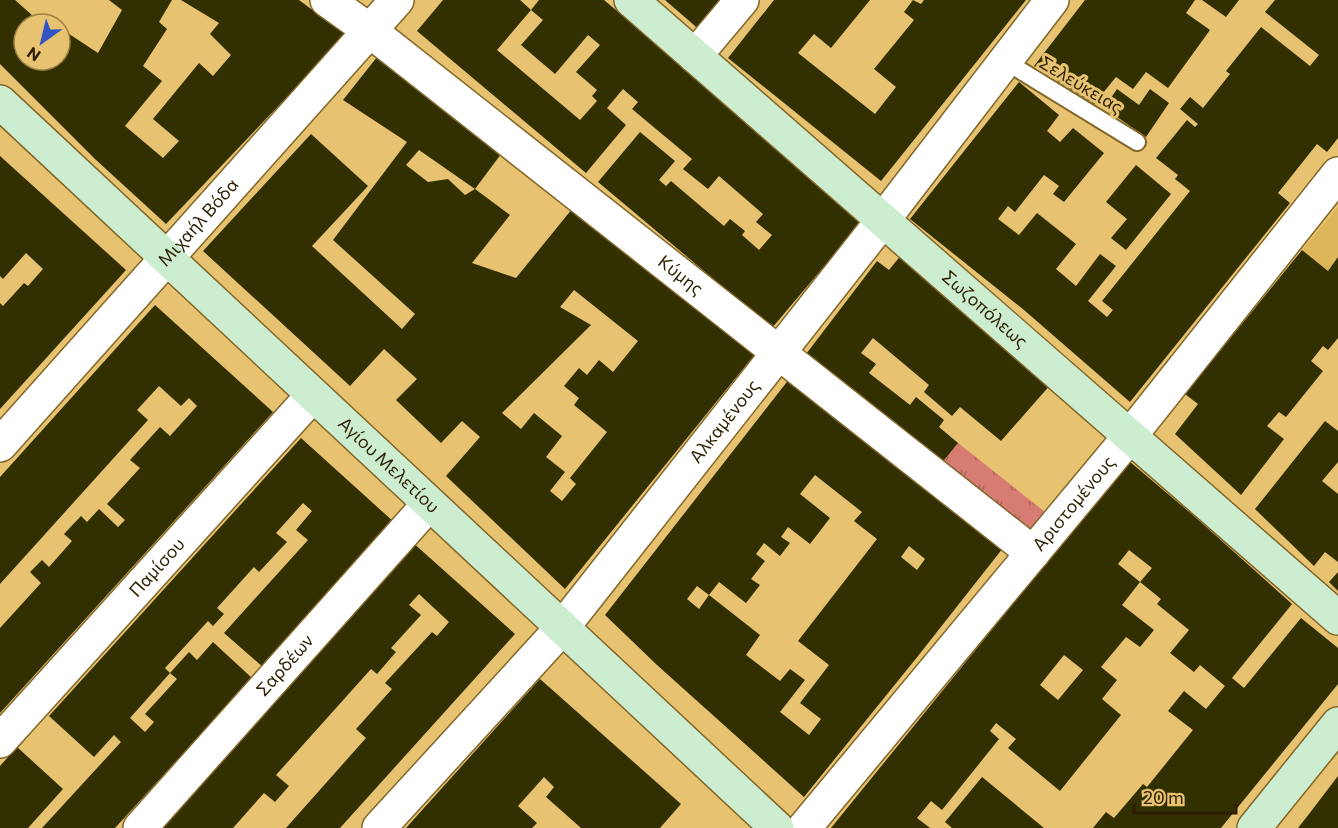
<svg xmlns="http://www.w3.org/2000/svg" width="1338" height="828" viewBox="0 0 1338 828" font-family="Commissioner,sans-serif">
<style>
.built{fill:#deb65a}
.park{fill:url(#park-tufts)}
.building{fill:#322f01;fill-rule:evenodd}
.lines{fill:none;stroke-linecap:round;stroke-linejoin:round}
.lane-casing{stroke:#826728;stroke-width:20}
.street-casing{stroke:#826728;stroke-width:36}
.secondary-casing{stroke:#826728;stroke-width:36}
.lane{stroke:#fff;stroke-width:16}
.street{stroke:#fff;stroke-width:33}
.secondary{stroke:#cdedd1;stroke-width:33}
.labels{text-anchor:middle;stroke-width:6;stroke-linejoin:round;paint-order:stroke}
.street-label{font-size:18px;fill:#2d1f00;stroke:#e7c270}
</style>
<defs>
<pattern id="park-tufts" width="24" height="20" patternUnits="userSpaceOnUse" patternTransform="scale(1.5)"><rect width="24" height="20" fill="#d77c73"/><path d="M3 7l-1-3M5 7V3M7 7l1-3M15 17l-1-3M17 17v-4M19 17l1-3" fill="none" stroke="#af655c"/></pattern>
</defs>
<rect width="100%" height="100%" fill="#e7c270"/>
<path class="built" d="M1338,207v72l-36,-29z"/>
<path class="park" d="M958,443l92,73 -21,27 -92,-74z"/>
<path class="building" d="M0,0h15l27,24h-18v36h36v-32l38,25 24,-43 -13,-10h63l-13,22 8,7 -24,37 19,15 -37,45 38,32 16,-17 -26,-22 46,-56 14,13 18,-21 -21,-21 9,-11 -38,-23h118l47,35 -180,189 -71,-65 -95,-95z
M443,0h77l11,10 -34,40 83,70 17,-19 -5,-5 5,-6 -21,-18 24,-27 -12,-10 -33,39 -34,-29 22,-25 -12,-10 8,-10h65l260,219 -92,109 -174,-146 42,-50 35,29 -16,19 7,6 5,-5 53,45 6,-7 15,12 -3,4 17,15 13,-15 -16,-13 7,-8 -44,-38 -11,13 -25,-20 9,-10 -60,-50 6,-7 -15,-13 -16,19 19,17 -40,48 -169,-142z
M665,0h62l-25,32z
M774,0h96l-39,48 -17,-14 -16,19 77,61 21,-27 -22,-18 40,-49 -10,-8 9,-12 8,4 3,-4h102l-145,181 -153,-123z
M1085,0h110l-9,13 24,17 -42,58 -22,-16 -13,17 -17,-12 -22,27 -60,-38z
M1202,0h37l-13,17z
M1275,0h63v138l-11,14 -10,-8 -39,49 12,10 -160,199 -106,-92 -114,-91 109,-137 40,33 -12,16 13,11 13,-14 31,25 -40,49 -11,-8 6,-8 -15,-11 -29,37 -7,-6 -10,13 21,16 18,-22 39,31 -20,25 20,17 24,-32 16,12 -28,35 19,16 6,-7 -11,-9 88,-110 -15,-12 3,-4 -22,-17 31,-38 8,7 3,-3 -18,-15 10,-12 13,11 27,-34 -4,-3 35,-44 49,39 9,-11 -54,-43z
M385,47l122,99 -32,43 -56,-39 -13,15 22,17 20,-3 17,16 10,-6 35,26 -38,48 44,15 65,-80 174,156 -190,235 -119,-113 34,-39 -18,-16 -21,22 -45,-43 21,-21 -33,-30 -34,37 -147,-135 108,-117 57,52 -56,60 90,83 13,-15 -82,-74 74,-98 -64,-42zM574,290l64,51 -25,31 -14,-12 -12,15 -8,-7 -15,18 15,12 -5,7 33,27 -37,46 6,6 -14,17 -12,-10 15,-19 -19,-15 16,-21 -28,-23 -13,16 -19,-16 89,-88 -31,-18z
M1117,89l22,16 11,-16 19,14 -23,34 -42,-29z
M0,156l126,114 -126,139v-106l3,3 21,-23 4,3 15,-17 -17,-16 -23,26 -3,-3z
M1136,165l35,29 -45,56 -15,-12 16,-19 -21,-17z
M1302,250l26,21 10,-14v81l-10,12 -5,-4 -12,15 12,10 -37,46 -7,-5 -12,14 17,13 -43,56 -66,-61 23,-30 -13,-10z
M902,254l149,130 -50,57 -41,-34 -8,9 -28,-24 5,-7 -56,-47 -12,15 15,11 -7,9 41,32 6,-8 28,23 -5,7 19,16 -21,26 -137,-107 77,-101 12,9z
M155,305l118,107 -273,301v-85l41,-45 -11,-11 12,-12 7,7 23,-26 -8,-7 17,-18 6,6 12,-13 19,18 7,-7 -18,-16 33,-36 -10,-8 30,-33 10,9 27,-30 -8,-8 -8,8 -22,-20 -22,24 11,10 -148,164v-107z
M790,378l213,170 -85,108 -114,141 -147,-132 -52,-50zM815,475l47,37 -8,9 23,18 -79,102 31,24 -29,38 21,16 -12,16 -29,-23 25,-32 -15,-11 -10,12 -34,-26 14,-20 -51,-40 -10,14 -12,-10 10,-13 12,9 10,-13 27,21 14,-18 -9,-6 14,-18 -9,-7 8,-11 16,13 10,-13 -9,-6 7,-10 22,17 20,-26 -30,-24zM909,546l16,13 -8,11 -16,-13z
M1325,421l13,10v31l-16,19 16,13v68l-13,-10 -11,14 -59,-57z
M301,438l94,85 -132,144 -39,-34 84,-93 -12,-10 16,-19 -9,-8 -27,30 11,9 -28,30 -5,-5 -37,41 7,6 -11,12 -5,-5 -43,47 5,5 -40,45 15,14 9,-10 -9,-8 32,-35 -7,-6 19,-21 8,8 16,-18 39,36 -137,150h-73l79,-86 -7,-7 -20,22 -45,-41z
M1129,461l65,55 98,88 -60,74 12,10 57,-70 37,30v36l-117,144h-128l13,-16 8,6 29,-34 4,3 46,-57 -25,-19 16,-20 22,18 19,-23 -25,-21 -6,7 -24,-19 19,-23 -32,-26 4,-5 -21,-17 12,-14 -23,-18 -11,14 22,18 -18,23 32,25 -14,17 -14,-10 -25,30 16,13 -15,19 19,16 -61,76 -52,-43 8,-9 -20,-16 -6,8 9,8 -57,71 -11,-9 -14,17 13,10h-99zM1064,655l19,15 -25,30 -18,-15z
M411,541l104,93 -175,194h-54l80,-90 -10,-9 36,-40 -7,-6 47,-51 5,4 12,-14 -30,-28 -10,11 12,10 -30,33 5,4 -19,22 -6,-5 -95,106 13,11 -14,16 -11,-9 -31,35h-81z
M1338,572v19l-9,-9z
M540,679l141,125 -21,24h-79l-35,-31 8,-10 -10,-10 -26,29 19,17 -5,5h-126z
M17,747l46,42 -35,39h-28v-62z
M1338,776v52h-40l11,-14z
M982,777l62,51h-92l-7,-6z"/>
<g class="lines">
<defs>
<path id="lane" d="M1005,61l132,81"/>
<g id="street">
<path id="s1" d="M327,0l42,30 664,523"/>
<path d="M695,56l47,-56"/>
<path id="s2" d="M0,445l397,-445"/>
<path id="s3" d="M0,741l313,-346"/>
<path id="s4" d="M140,828l289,-324"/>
<path id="s5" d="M379,828l183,-200 321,-408 169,-220"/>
<path id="s6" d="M804,828l326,-392 208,-262"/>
</g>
<g id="secondary">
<path id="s7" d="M631,0l707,618"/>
<path id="s8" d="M0,102l777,726"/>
<path d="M1254,828l84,-104"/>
</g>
</defs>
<use href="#lane" class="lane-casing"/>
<use href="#street" class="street-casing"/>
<use href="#secondary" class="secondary-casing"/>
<use href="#lane" class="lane"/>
<use href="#street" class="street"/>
<use href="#secondary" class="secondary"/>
</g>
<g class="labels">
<g class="street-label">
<text transform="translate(1081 85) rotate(31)" y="6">Σελεύκειας</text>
<text dy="6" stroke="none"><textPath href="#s2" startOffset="298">Μιχαήλ Βόδα</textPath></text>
<text dy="6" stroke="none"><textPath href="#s1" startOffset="448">Κύμης</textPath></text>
<text dy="6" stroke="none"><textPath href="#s7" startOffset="470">Σωζοπόλεως</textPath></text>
<text dy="6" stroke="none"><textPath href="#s5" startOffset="534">Αλκαμένους</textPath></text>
<text dy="6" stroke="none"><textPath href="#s8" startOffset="532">Αγίου Μελετίου</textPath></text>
<text dy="6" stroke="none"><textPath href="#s6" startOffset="422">Αριστομένους</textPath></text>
<text dy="6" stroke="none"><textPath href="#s3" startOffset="234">Παμίσου</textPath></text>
<text dy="6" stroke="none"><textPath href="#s4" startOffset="218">Σαρδέων</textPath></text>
</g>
</g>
<g transform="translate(42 42) rotate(214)"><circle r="28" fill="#e7c270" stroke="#9d8143" stroke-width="1.5"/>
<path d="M0-4.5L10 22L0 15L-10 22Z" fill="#3054c4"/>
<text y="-9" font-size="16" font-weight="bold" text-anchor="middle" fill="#2d1f00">N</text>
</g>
<path d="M1134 804v9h102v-9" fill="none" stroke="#2d1f00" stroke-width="3"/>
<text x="1143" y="804" font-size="18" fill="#2d1f00" stroke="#e7c270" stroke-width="4.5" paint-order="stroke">20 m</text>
</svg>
